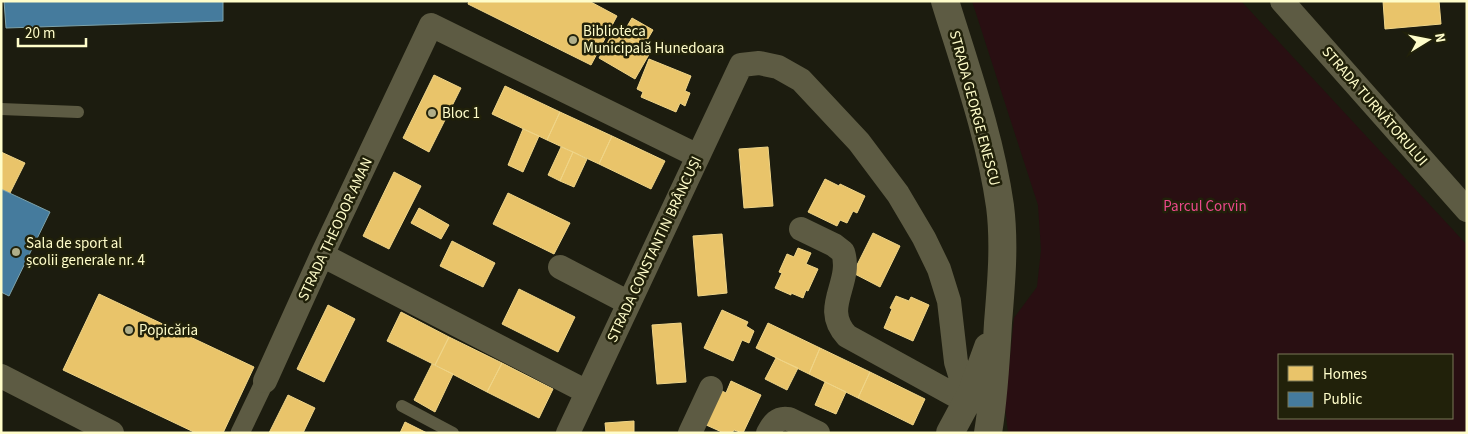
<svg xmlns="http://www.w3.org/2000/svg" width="1468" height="434" viewBox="0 0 1468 434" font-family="'Source Sans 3',sans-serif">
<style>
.green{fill:#290f12;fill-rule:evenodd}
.homes{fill:#e9c46a;stroke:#f0d587}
.public{fill:#457b9d;stroke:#7da2aa}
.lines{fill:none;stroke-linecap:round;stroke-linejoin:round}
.service{stroke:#5d5b43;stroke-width:12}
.pedestrian{stroke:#5d5b43;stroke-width:19}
.minor{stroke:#5d5b43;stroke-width:24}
.tertiary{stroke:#5d5b43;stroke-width:28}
.poi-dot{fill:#b0ae89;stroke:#21210a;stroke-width:2}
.labels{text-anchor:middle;stroke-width:5;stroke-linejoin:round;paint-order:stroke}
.poi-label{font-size:15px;fill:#fffdca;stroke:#21210a;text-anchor:start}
.street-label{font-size:15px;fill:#fffdca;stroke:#21210a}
.park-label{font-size:15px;fill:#ec498c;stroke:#21210a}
</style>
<rect width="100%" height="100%" fill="#1c1c0f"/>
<path class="green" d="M972,1h269l226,244v188h-459l-3,-26 9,-89 23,-31 4,-37 -3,-45zM1279,355h173v63h-173z"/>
<path class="homes" d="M469,1h120l28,15 -26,49 -123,-61z
M1383,1h56l2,23 -56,5z
M632,18l21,12 -10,17 -21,-12z
M614,31l37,20 -16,28 -36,-21z
M649,59l42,17 -6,15 5,2 -5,13 -5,-3 -4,9 -35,-15 2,-5 -6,-3z
M434,75l27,13 -32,64 -26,-14z
M505,86l55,26 -13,28 -55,-26z
M560,112l52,24 -13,28 -52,-24z
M523,129l16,7 -16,36 -15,-7z
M612,136l53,25 -14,28 -52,-25z
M561,147l12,5 -13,29 -12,-6z
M768,147l5,59 -29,2 -5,-59z
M1,152l24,11 -15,30 -9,-4z
M573,152l14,7 -13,28 -14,-6z
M394,172l27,14 -32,63 -26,-13z
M825,179l14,7 1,-2 25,12 -8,17 -4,-2 -6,12 -7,-3 -3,6 -29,-14z
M508,193l62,30 -16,31 -61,-30z
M419,208l30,17 -8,14 -30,-16z
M873,233l27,13 -20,41 -27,-14z
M722,234l5,59 -29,3 -5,-60z
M452,241l43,22 -12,24 -43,-21z
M798,248l13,5 -5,11 12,5 -10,22 -2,-1 -3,8 -12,-5v2l-16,-7 7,-15 -3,-1 8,-18 7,3z
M519,289l56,28 -17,35 -56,-28z
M99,294l155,73 -31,66h-27l-133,-63z
M896,296l13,5 2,-4 18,8 -16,36 -29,-13 8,-19 -2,-1z
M328,305l27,14 -31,63 -27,-13z
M722,310l26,12 -2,4 8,5 -5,12 -7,-3 -9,21 -29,-13z
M401,312l48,25 -14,28 -48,-24z
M681,323l5,59 -29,2 -5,-59z
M768,323l52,25 -11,26 -53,-26z
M449,337l53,26 -15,29 -52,-27z
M820,348l50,24 -12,26 -49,-24z
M776,358l22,10 -11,22 -22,-11z
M502,363l51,26 -14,29 -52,-26z
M432,364l21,10 -18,38 -21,-12z
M870,372l55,27 -12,26 -55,-27z
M731,381l30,14 -18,38 -9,-3 -2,3h-8l-20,-9 12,-36 10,5z
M825,382l21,10 -10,22 -21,-9z
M288,395l27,13 -12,25h-34z
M634,421v12h-28l-1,-10z
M405,422l22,11h-27z"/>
<path class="public" d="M4,1h219v20l-217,7z
M1,189l49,23 -41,84 -8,-4z"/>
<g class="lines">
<path class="service" d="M1,109l77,3
M402,406l51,27"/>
<path class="pedestrian" d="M240,433l25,-52"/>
<path class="minor" d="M1282,1l185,209
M801,229l33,16 9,7c10,32 -23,55 4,84l120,66
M322,255l265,137
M560,267l69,36
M1,376l111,57
M265,381l57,-126 109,-230 267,131
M568,433l173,-368 18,-2 19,4 23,13 58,62 39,52 26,44 15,31 10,32 7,61 4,13 4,9 7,8
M690,433l21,-45
M768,433c5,-9 9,-16 21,-14l29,14"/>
<path class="tertiary" d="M945,1c21,68 45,135 55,205 5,39 1,79 -2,117 -2,37 -4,74 -10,110
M950,433l21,-39 17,-47"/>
</g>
<g class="poi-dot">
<circle cx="573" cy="40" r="5"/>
<circle cx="432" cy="113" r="5"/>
<circle cx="16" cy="252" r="5"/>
<circle cx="129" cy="330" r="5"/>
</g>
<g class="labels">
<g class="poi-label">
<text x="583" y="36">Biblioteca<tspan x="583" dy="17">Municipală Hunedoara</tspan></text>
<text x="442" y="118">Bloc 1</text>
<text x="26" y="248">Sala de sport al<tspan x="26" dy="17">școlii generale nr. 4</tspan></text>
<text x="139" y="335">Popicăria</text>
</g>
<g class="street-label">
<text transform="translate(1375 106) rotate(49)" y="5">STRADA TURNĂTORULUI</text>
<text transform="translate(975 108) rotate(75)" y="5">STRADA GEORGE ENESCU</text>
<text transform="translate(335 229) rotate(-65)" y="5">STRADA THEODOR AMAN</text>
<text transform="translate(654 249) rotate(-65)" y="5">STRADA CONSTANTIN BRÂNCUȘI</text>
</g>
<g class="park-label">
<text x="1205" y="211">Parcul Corvin</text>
</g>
</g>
<rect width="1468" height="434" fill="none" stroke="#fffdca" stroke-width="5"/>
<rect x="1278" y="354" width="175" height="65" fill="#21210a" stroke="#7a7957"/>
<rect x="1288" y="366" width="25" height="15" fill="#e9c46a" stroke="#7a7957"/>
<text x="1323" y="379" font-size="15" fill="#fffdca">Homes</text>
<rect x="1288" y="392" width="25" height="15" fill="#457b9d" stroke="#7a7957"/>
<text x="1323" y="404" font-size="15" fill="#fffdca">Public</text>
<g transform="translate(1428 40) rotate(80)" stroke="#21210a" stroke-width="4" paint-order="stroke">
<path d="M0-4L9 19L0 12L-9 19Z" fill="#fffdca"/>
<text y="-8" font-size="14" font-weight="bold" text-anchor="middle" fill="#fffdca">N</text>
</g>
<path d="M18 38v8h68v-8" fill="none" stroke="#fffdca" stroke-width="2.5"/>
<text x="25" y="38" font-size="15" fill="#fffdca" stroke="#21210a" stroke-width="4" paint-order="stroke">20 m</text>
</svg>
